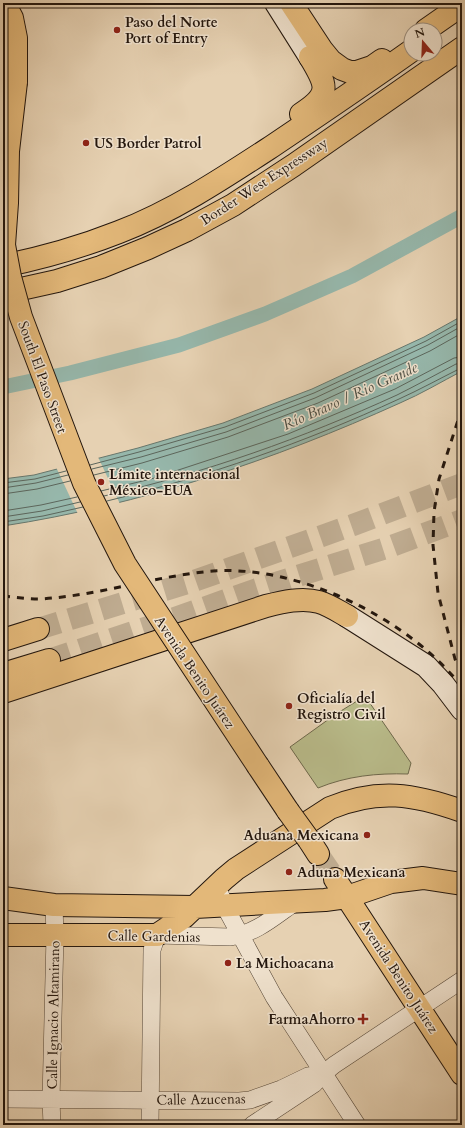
<svg xmlns="http://www.w3.org/2000/svg" width="465" height="1128" viewBox="0 0 465 1128" font-family="Cardo,serif">
<style>
.green{fill:#b8ba89;stroke:#6e684b}
.water{fill:#96b7ab;stroke:#68776c}
.pier{fill:#e6d1b2}
.lines{fill:none;stroke-linecap:round;stroke-linejoin:round}
.shore{stroke:#5c665c;stroke-width:1}
.canal{stroke:#96b7ab;stroke-width:15}
.primary-tunnel{stroke:#bfac91;stroke-width:22;stroke-dasharray:22 11;stroke-linecap:butt}
.highway-tunnel{stroke:#bfac91;stroke-width:22;stroke-dasharray:22 11;stroke-linecap:butt}
.street-casing{stroke:#544536;stroke-width:18}
.secondary-casing{stroke:#23160d;stroke-width:24}
.primary-casing{stroke:#23160d;stroke-width:24}
.highway-casing{stroke:#23160d;stroke-width:24}
.street{stroke:#efe1cd;stroke-width:17}
.secondary{stroke:#efe1cd;stroke-width:22}
.primary{stroke:#e3b879;stroke-width:22}
.highway{stroke:#e3b879;stroke-width:22}
.rail{stroke:#23160d;stroke-width:3;stroke-dasharray:7 7;stroke-linecap:butt}
.primary-bridge-casing{stroke:#23160d;stroke-width:24;stroke-linecap:butt}
.primary-bridge{stroke:#e3b879;stroke-width:22}
.poi-dot{fill:#8f2418;stroke:#efe1cd;stroke-width:1.5}
.labels{text-anchor:middle;stroke-width:3;stroke-linejoin:round;paint-order:stroke}
.poi-label{font-size:14px;font-weight:bold;fill:#23160d;stroke:#efe1cd;text-anchor:start}
.street-label{font-size:14px;fill:#23160d;stroke:#efe1cd}
.water-label{font-size:15px;font-style:italic;fill:#4b4e44;stroke:#efe1cd}
</style>
<rect width="100%" height="100%" fill="#e6d1b2"/>
<filter id="stains"><feTurbulence type="fractalNoise" baseFrequency=".005" numOctaves="4"/><feColorMatrix values="0 0 0 0 .2 0 0 0 0 .09 0 0 0 0 .02 0 0 0 .5 -.17"/></filter>
<radialGradient id="worn" r=".72"><stop offset=".6" stop-color="#630" stop-opacity="0"/><stop offset="1" stop-color="#630" stop-opacity=".3"/></radialGradient>
<path class="green" d="M365,696l46,67 -3,11c-31,-1 -61,2 -90,14l-28,-41 46,-33z"/>
<path class="water" d="M462,316v55c-21,11 -41,23 -62,32 -126,57 -260,102 -397,123v-47l31,-4 104,-27 85,-25 89,-34 112,-52z"/>
<path class="pier" d="M98,457l22,47 -42,10 -22,-47z"/>
<g class="lines">
<path class="shore" d="M90,465l49,-13 86,-25 89,-34 112,-52 36,-20
M92,469l49,-12 85,-25 89,-34 113,-53 34,-19
M94,475l48,-12 86,-26 90,-34 112,-52 32,-18
M3,483l32,-4 31,-8
M3,488l33,-5 32,-8
M101,491l50,-12 137,-45 107,-45 59,-31 8,-1
M3,494l34,-5 33,-8
M104,496c101,-23 199,-58 293,-101 20,-10 40,-21 59,-31l6,-1
M107,501c99,-24 199,-59 292,-102 20,-9 40,-20 60,-30l3,-1
M3,511l38,-6 36,-8
M3,517l39,-6 38,-9
M3,522l40,-6 40,-9"/>
<path class="canal" d="M3,387l67,-14 109,-28 86,-31 87,-38 110,-60"/>
<path class="primary-tunnel" d="M318,854l17,25"/>
<path class="highway-tunnel" d="M38,629l150,-46 165,-58 109,-41
M49,660l126,-42 82,-29 132,-42 73,-27"/>
<defs>
<path id="street" d="M221,896l3,9 50,92 83,128
M3,1099l236,2 11,-1 31,-11 27,-13 15,-2
M52,1125l-1,-25 4,-164 -1,-31
M150,1125l2,-175 5,-15 73,2c25,-3 44,-20 64,-34
M252,1125l62,-41 9,-10 11,-9 128,-85"/>
<path id="secondary" d="M276,3l34,54
M347,616l79,50 17,18 19,25"/>
<path id="primary" d="M4,3l8,15 4,20v44
M258,766l30,45
M309,840l9,14
M335,879l127,195
M3,898l51,7 141,2 130,-7 22,-3 44,-15 32,-4 39,6
M3,935h154l27,-18 40,-38 12,-10 94,-61c48,-20 84,-14 132,3"/>
<path id="highway" d="M291,3l31,47 9,11 11,8 8,3h7l15,-5 10,-7
M426,30l36,-25
M301,114c31,-20 26,-29 9,-57
M3,266c39,-8 78,-19 116,-34 55,-21 106,-55 155,-87 46,-31 92,-62 137,-94
M3,293l54,-12 44,-14 47,-19 39,-18 46,-25 61,-40 168,-117
M3,640l35,-11
M3,674l46,-14
M3,692l263,-86c16,-4 36,-9 53,-4 10,3 19,9 28,14"/>
</defs>
<use href="#street" class="street-casing"/>
<use href="#secondary" class="secondary-casing"/>
<use href="#primary" class="primary-casing"/>
<use href="#highway" class="highway-casing"/>
<use href="#street" class="street"/>
<use href="#secondary" class="secondary"/>
<use href="#primary" class="primary"/>
<use href="#highway" class="highway"/>
<path class="rail" d="M462,408l-23,71 -5,33 -1,33 5,48 17,66 7,15
M3,596c12,1 24,3 36,3 59,-3 115,-23 174,-28 87,-6 196,48 249,116"/>
<defs>
<path id="primary-bridge" d="M16,82l-8,69 -1,52 -3,42 6,32 11,40 63,166 41,81 133,202
M288,811l21,29"/>
</defs>
<use href="#primary-bridge" class="primary-bridge-casing"/>
<use href="#primary-bridge" class="primary-bridge"/>
</g>
<g class="poi-dot">
<circle cx="117" cy="30" r="4"/>
<circle cx="86" cy="143" r="4"/>
<circle cx="101" cy="482" r="4"/>
<circle cx="289" cy="706" r="4"/>
<circle cx="367" cy="835" r="4"/>
<circle cx="289" cy="872" r="4"/>
<circle cx="228" cy="963" r="4"/>
<path d="M361 1013h4v4h4v4h-4v4h-4v-4h-4v-4h4z"/>
</g>
<g class="labels">
<g class="poi-label">
<text x="125" y="27">Paso del Norte<tspan x="125" dy="16">Port of Entry</tspan></text>
<text x="94" y="148">US Border Patrol</text>
<text x="109" y="479">Límite internacional<tspan x="109" dy="16">México-EUA</tspan></text>
<text x="297" y="703">Oficialía del<tspan x="297" dy="16">Registro Civil</tspan></text>
<text x="359" y="840" text-anchor="end">Aduana Mexicana</text>
<text x="297" y="877">Aduna Mexicana</text>
<text x="236" y="968">La Michoacana</text>
<text x="355" y="1024" text-anchor="end">FarmaAhorro</text>
</g>
<g class="street-label">
<text transform="translate(264 181) rotate(-33)" y="5">Border West Expressway</text>
<text transform="translate(43 377) rotate(70)" y="5">South El Paso Street</text>
<text transform="translate(195 672) rotate(56)" y="5">Avenida Benito Juárez</text>
<text transform="translate(154 936) rotate(1)" y="5">Calle Gardenias</text>
<text transform="translate(399 976) rotate(57)" y="5">Avenida Benito Juárez</text>
<text transform="translate(53 1015) rotate(-89)" y="5">Calle Ignacio Altamirano</text>
<text transform="translate(201 1099) rotate(-1)" y="5">Calle Azucenas</text>
</g>
<g class="water-label">
<text transform="translate(350 396) rotate(-24)" y="5">Río Bravo / Rio Grande</text>
</g>
</g>
<rect width="465" height="1128" fill="none" stroke="#e6d1b2" stroke-width="16"/>
<rect x="4" y="4" width="457" height="1120" fill="none" stroke="#23160d" stroke-width="2"/>
<rect x="8" y="8" width="449" height="1112" fill="none" stroke="#23160d"/>
<g transform="translate(423 42) rotate(341)"><circle r="19" fill="#efe1cd" stroke="#9d9080"/>
<path d="M0-3L7 15L0 10L-7 15Z" fill="#8f2418"/>
<text y="-6" font-size="11" font-weight="bold" text-anchor="middle" fill="#23160d">N</text>
</g>
<rect width="100%" height="100%" filter="url(#stains)"/>
<rect width="100%" height="100%" fill="url(#worn)"/>
</svg>
